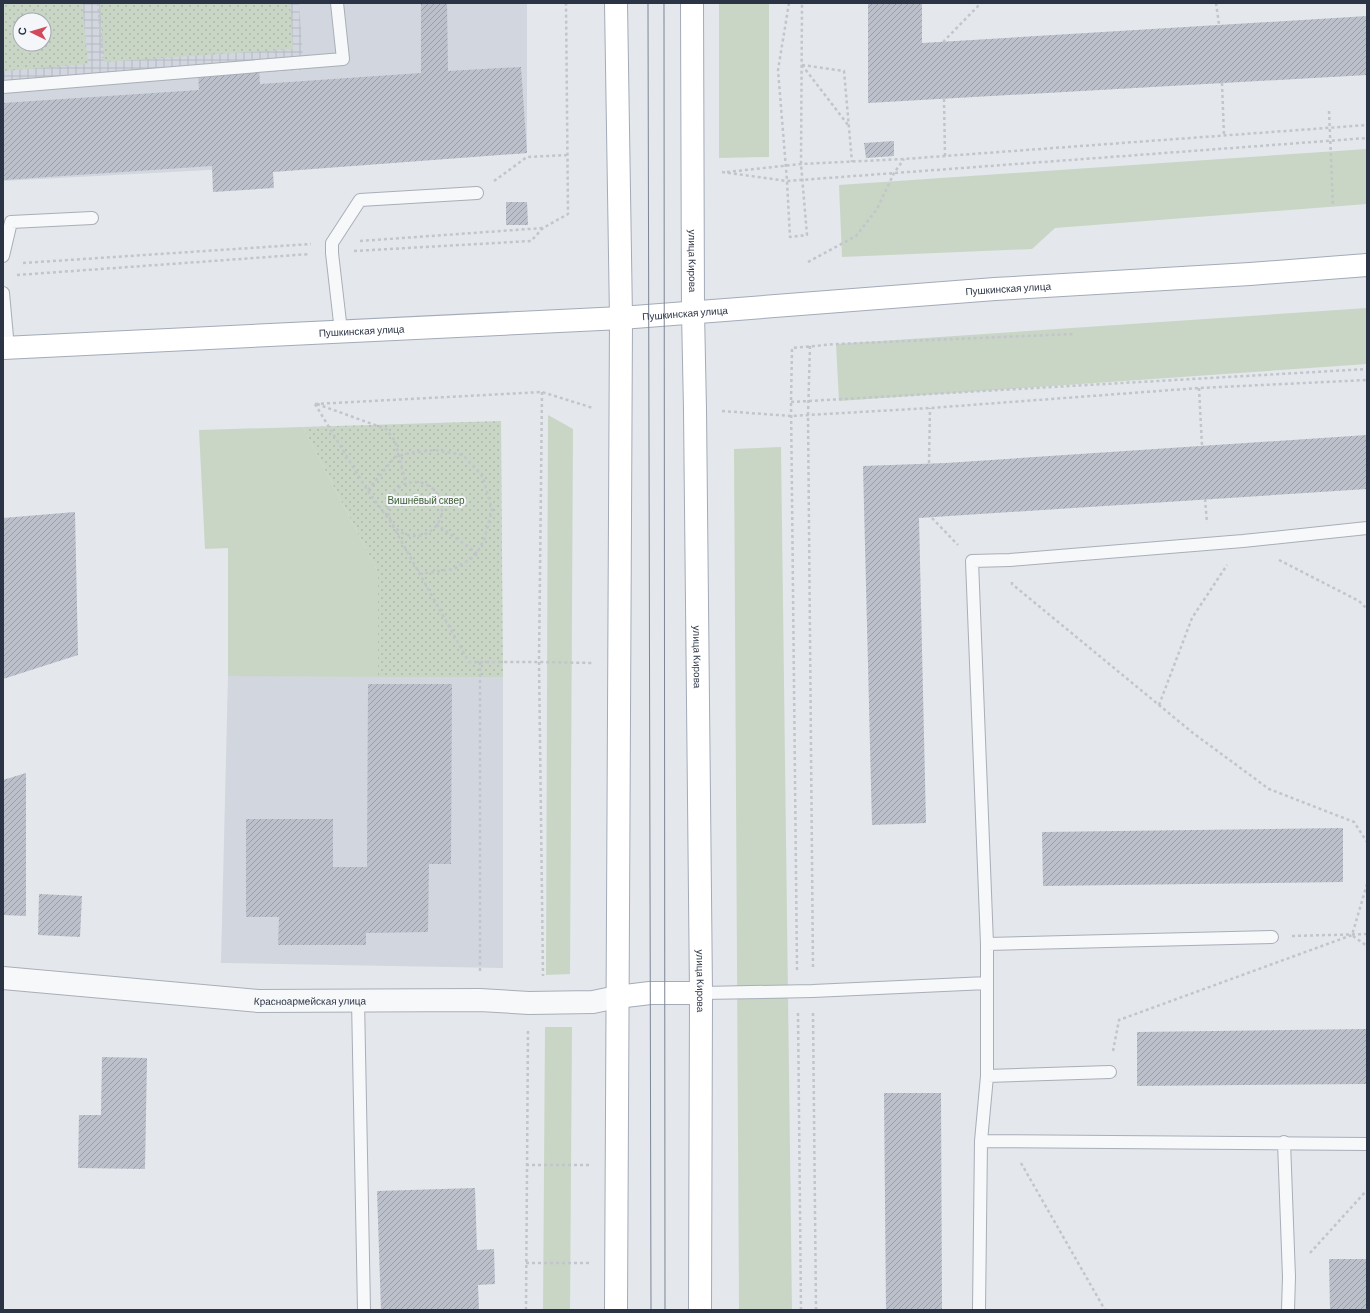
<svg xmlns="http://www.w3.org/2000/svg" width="1370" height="1313" viewBox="0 0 1370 1313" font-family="Barlow,sans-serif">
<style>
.built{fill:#d2d6de}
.industrial{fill:url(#industrial-grid);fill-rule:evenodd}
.green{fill:#c9d6c5}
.park{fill:url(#park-dots);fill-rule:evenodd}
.building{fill:url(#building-hatch)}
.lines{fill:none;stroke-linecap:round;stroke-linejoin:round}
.lane-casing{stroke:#a9aeb7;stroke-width:14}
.street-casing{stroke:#a9aeb7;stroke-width:24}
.primary-casing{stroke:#a3abb8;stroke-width:24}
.path{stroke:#c2c5cb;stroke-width:2.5;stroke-dasharray:3 3;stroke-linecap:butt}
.lane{stroke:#f7f8fa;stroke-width:12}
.street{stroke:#f7f8fa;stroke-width:22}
.primary{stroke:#fff;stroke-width:22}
.tram{stroke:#7d8696;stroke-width:1}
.labels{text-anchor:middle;stroke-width:4;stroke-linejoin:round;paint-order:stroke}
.street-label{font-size:10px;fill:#2b3445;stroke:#f4f6f9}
.park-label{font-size:10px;fill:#3f6138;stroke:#f4f6f9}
</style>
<defs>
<pattern id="industrial-grid" width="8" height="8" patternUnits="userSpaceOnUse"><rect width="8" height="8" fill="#d2d6de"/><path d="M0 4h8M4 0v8" fill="none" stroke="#b4b8c0"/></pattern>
<pattern id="park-dots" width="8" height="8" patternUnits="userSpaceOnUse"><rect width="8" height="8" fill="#c9d6c5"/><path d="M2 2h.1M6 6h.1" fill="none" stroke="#adb8ab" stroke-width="1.8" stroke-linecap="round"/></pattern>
<pattern id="building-hatch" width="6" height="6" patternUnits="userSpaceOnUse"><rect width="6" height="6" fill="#bbc0ca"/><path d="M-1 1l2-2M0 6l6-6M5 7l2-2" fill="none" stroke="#989da6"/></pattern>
</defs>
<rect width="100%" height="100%" fill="#e4e7ec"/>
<path class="built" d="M299,3h228v150l-524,28v-92l300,-19z
M228,676l275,1v291l-282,-5z"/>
<path class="industrial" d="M3,3h296l5,67 -301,19zM20,20h24v24h-24z"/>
<path class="green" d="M719,3h50v154l-50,1z
M1367,149v55l-312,24 -23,21 -190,8 -3,-72z
M1367,308v56l-528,37 -3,-57z
M548,415l25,14 -3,545 -24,1z
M303,427l75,145v105l-150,-1v-128l-23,1 -6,-119z
M781,447l11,863h-53l-5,-861z
M545,1027h27l-2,283h-27z"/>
<path class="park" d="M3,3h79l6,61 -85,7zM20,20h24v24h-24z
M100,3h190l3,46 -189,13z
M501,421l2,256h-125v-105l-75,-145z"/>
<path class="building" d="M421,3h26l1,68 73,-4 6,86 -254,19 1,16 -61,4 -1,-26 -209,14v-77l196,-13 -1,-18 61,-4 1,16 161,-11z
M868,3h54v40l445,-27v59l-499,28z
M894,141v15l-28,2 -2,-15z
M506,202h21l1,23h-22z
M1367,435v54l-448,29 7,305 -54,2 -9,-359 83,-3z
M75,512l3,143 -75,24v-161z
M368,684h84l-1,180h-22l-1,68 -62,1v12h-88l1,-28h-33v-98h87v48h34z
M26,773v143l-23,-1v-135z
M1343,828v54l-300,4 -1,-54z
M39,894l43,2 -2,41 -42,-2z
M1367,1029v55l-230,2v-54z
M102,1057l45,1 -2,111 -67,-1 1,-53h22z
M884,1093h57l1,217h-56z
M475,1188l2,62 17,-1 1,35 -17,1 1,25h-98l-4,-119z
M1329,1259h38v51h-37z"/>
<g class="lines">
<defs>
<path id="lane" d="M3,87l340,-28 -6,-56
M3,256l8,-34 81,-4
M3,293l5,55
M341,331l-9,-78v-10l28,-43 117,-7
M987,944l285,-7
M701,993l112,-2 174,-8
M358,1000l6,310
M987,1076l123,-4
M981,1141l386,3
M1284,1142l5,135 -1,33
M979,1310l2,-169 6,-65v-132l-15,-383 38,-1 233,-19 124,-13"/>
<g id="street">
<path id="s1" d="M3,978l255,23 222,-1 49,3 64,-1 24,-5"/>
</g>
<g id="primary">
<path id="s2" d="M692,3l1,309 2,98 6,583 -1,317"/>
<path id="s3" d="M3,348l618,-30 374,-29 255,-15 117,-9"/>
<path d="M617,997l33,-4h51"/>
<path d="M616,1310l5,-992 -5,-315"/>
</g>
</defs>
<use href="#lane" class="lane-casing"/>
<use href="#street" class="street-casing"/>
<use href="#primary" class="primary-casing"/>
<path class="path" d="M98,3l5,55
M789,3l-11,67 9,111 3,56 17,-2 -6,-71 1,-161
M1216,3l3,21
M943,42l38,-39
M802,65l42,6 8,91
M802,65l46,60
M1222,83l2,53
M944,99l1,57
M1329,111l4,95
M722,172l65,9 580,-43
M727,172l74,-8 103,-5 463,-34
M494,181l33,-24 40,-2
M360,241l183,-13
M354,251l177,-10 12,-13 25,-14 -2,-211
M808,262l48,-26 21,-27 17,-36 10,-14
M23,263l288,-19
M17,275l293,-21
M810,346l-2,69 5,555
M1199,388l3,58
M542,392l-3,270 4,314
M791,402l576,-33
M315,404l52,86 23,31 79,141h70l54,1
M315,404l227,-12 51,16
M317,404l69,25 9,12 11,43
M722,411l69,5 17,-1 122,-7 269,-20 168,-8
M929,463l1,-55
M388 509a27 27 0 1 1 54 0a27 27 0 1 1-54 0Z
M368,490l27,-33 15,-4 25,-3 28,5 20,22 9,33 -8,30 -9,16 -21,13 -35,5
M1205,499l2,24
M932,518l26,27
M436,524l41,29
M1279,560l80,41 8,8
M1012,582v2l181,149 76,56 85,33 13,20
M480,662v311
M1159,705l33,-87 35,-53
M1292,936l75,-2
M1353,936l14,10
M797,970l-6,-568 1,-54 44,-4 239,-10
M798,1013l3,297
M813,1013l3,297
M1113,1051l6,-31 233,-85 15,-51
M1021,1163l84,147
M526,1165h64
M1310,1253l57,-63
M526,1263h63
M526,1310l2,-280"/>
<use href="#lane" class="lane"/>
<use href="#street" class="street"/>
<use href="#primary" class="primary"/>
<path class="tram" d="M648,3l3,1307
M664,3l1,1307"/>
</g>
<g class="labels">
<g class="street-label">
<text dy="4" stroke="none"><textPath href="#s2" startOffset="258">улица Кирова</textPath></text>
<text dy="4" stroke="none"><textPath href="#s3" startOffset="1007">Пушкинская улица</textPath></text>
<text dy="4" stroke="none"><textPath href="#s3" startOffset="683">Пушкинская улица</textPath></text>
<text dy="4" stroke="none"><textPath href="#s3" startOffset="359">Пушкинская улица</textPath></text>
<text dy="4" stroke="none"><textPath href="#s2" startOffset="654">улица Кирова</textPath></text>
<text dy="4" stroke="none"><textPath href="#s2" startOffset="978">улица Кирова</textPath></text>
<text dy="4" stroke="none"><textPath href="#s1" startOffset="308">Красноармейская улица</textPath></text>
</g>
<g class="park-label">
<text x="426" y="504">Вишнёвый сквер</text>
</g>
</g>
<rect width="1370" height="1313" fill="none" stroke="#2b3445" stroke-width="8"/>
<g transform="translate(32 32) rotate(275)"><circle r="19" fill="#f4f6f9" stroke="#a4a8b1"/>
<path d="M0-3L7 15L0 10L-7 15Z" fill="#d1495b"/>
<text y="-6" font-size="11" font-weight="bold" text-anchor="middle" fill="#2b3445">С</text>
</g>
</svg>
